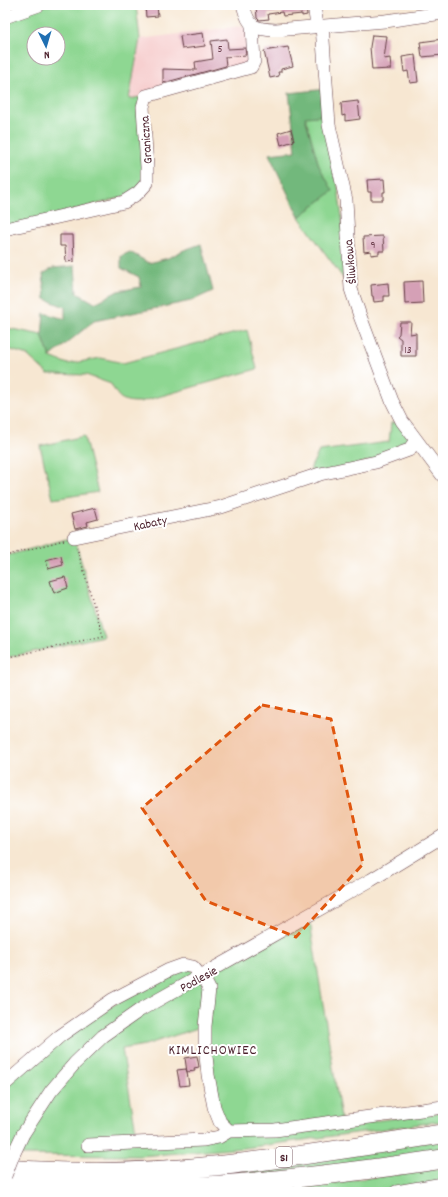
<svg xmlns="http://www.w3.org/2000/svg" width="448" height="1197" viewBox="0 0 448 1197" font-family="Dekko,sans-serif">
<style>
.built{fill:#f7d0d0}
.green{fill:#8ed792;stroke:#6c7b5e;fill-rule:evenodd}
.forest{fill:#72b87c;stroke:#5e6c54}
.building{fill:#d5a0b6}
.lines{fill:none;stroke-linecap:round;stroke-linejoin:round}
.minor-casing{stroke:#643d44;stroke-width:14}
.highway-casing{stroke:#643d44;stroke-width:20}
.path{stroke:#643d44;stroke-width:1.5;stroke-dasharray:1 3;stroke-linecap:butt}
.minor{stroke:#fff;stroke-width:13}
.highway{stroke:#fff;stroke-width:19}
.minor-bridge-casing{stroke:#643d44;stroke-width:14;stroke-linecap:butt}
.minor-bridge{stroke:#fff;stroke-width:13}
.marked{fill:#e0560e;fill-opacity:0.2;stroke:#e0560e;stroke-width:3;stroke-dasharray:8 5;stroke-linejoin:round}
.labels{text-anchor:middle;stroke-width:4;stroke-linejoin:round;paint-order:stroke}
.number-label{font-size:11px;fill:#6d3f4e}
.shield{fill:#fff;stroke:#80626b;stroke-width:1}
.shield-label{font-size:12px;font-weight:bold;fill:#4a1f2b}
.street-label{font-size:13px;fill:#4a1f2b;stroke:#fff}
.neighbourhood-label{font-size:14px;letter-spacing:1px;fill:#4a1f2b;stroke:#fff}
</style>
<rect width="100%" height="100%" fill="#fff"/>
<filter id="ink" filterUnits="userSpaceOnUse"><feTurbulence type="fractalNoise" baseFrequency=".025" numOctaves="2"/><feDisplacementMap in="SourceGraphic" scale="8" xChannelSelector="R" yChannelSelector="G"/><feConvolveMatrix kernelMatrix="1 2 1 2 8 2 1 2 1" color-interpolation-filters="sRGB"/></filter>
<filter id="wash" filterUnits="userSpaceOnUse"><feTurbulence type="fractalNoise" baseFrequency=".012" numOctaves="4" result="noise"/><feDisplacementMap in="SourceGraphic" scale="16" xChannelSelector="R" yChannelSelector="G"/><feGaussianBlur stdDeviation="0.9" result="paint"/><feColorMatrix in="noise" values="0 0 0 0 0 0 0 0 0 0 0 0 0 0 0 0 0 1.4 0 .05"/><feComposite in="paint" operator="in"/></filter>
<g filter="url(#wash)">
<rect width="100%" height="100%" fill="#f7e7d2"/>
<path class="built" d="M242,26l11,6 1,29 -108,35 -17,3 11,-60z"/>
<path class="green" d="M36,5h100l4,34 -11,60 17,-3 1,71 -9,26 -133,36v-216zM34,34h24v24h-24z
M329,115l22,174 -52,-72 33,-26 -13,-24 -14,-51z
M7,328l35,7 8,22 18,7 33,-6 22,5 124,-33 10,39 -117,33c-17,0 -21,-2 -29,-18l-25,-9 -38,-1 -21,-19 -22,-7v-14z
M402,421l14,19 -7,10 -98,27v-10l8,-16 70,-9 2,-19z
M84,436l14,56 -45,7 -13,-53z
M74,537l29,99 -98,22v-102z
M309,915l33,210 101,-13v9l-198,27 -105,8 -127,-1 -8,-1v-70l55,-48 123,-71 18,11zM204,1026l16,96 -1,15 -81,6 -16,-94 23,-4z
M443,1140v13l-182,24 -243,-1z
M443,1168v15l-60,9h-122z"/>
<path class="forest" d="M327,89l2,26 -24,2 14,49 14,25 -34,26 -30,-63 27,-3 -7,-58z
M201,244l12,47 -22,10 -97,20 -44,36 -8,-22 2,-22 21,6v-12l-20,-8 -2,-25 10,-6 22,-2 2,27 18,10 23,-12 23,-4 -2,-10 -18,-9v-12l9,-4 19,11 19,-5 16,-8z"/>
<g id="blocks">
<path class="building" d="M145,5h12l1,11 -12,1z
M256,5h11v2l12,-2h27l1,10 -5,1v-2l-19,2 -1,-4 -14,2 1,5 -10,1 -2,-2z
M203,33l2,13 -23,3 -2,-13z
M372,35l15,1 -3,23 6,-1 1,11 -19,1 -2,-23z
M227,39l1,10 17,-1 1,7 -21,2 1,9 -63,17v-14l33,1 -1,-8 18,-3 -2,-18z
M443,39v16l-21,2 -2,-15z
M288,47l5,19 -12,3v3h-3l1,4 -9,2 -6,-27z
M415,55l3,27 -8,1 -2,-12 -4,1 -2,-15z
M358,101l2,18 -15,2v-6l-3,1 -1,-13z
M291,129l3,12 -13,4 -3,-12z
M384,179l1,13h-2v8h-12v-8h-3l-1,-12z
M60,235h13l1,26 -8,1 -1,-16h-5z
M383,236l1,15h-5v3l-8,1v-4l-7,1 -1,-15z
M422,281l1,22 -18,1 -1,-22z
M388,283l1,13h-5v5l-10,1 -1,-6h-1l-1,-11z
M400,322h11l-1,12 6,-1v23h-15v-17l-4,-3 2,-2z
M95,508l3,11 -11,3 1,4 -13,3 -4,-15z
M61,556l2,9 -15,4 -2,-9z
M65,577l3,11 -14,5 -4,-12z
M197,1056l2,11 -5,1 1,3 -8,1 2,13 -9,1 -3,-16 9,-1 1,3 -2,-14z"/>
</g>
</g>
<g filter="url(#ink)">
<use href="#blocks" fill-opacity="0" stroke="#643d44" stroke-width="1"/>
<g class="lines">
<defs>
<path id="minor" d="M243,5c6,23 11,24 33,25l109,-9 58,-8
M314,5l3,21
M5,17l34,-12
M322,26l7,99 17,75 5,89 9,27 32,85 10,20 41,55
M5,229l119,-27 14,-9 9,-10v-16l-4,-60 3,-11 105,-29 3,-6 -2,-34
M74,537l147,-30 99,-33 56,-12 33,-12 7,-10
M5,1084l55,-48 52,-36 57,-30 14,-5 10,2 13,16 3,6 -4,37v20l3,29 6,32 6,15 9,9 46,-1 168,-23
M23,1134l28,-43 24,-28 28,-27 37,-26 231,-130 72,-44
M88,1145l116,-5 15,-3 10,-6
M396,1192l47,-8"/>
<path id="highway" d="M5,1169c21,2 43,2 64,3 126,4 250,-20 374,-38
M5,1187c145,10 295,-7 438,-28"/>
</defs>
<use href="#minor" class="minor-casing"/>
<use href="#highway" class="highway-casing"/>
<path class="path" d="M5,556l59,-16
M5,658l98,-22 -26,-88"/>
<use href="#minor" class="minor"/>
<use href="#highway" class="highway"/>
<defs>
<path id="minor-bridge" d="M5,1176l8,-21 10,-21"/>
</defs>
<use href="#minor-bridge" class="minor-bridge-casing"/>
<use href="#minor-bridge" class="minor-bridge"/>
</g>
</g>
<path class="marked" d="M262,705l69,14 32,145 -67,73 -90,-36 -64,-93z"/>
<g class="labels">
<g class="number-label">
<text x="220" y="52">5</text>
<text x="373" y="248">9</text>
<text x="408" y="353">13</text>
</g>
<rect class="shield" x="276" y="1147" width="16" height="20" rx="3"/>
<g class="shield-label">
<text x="284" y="1161">S1</text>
</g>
<g class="street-label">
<text transform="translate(145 140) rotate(-94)" y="5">Graniczna</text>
<text transform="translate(349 262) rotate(-95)" y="5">Śliwkowa</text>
<text transform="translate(150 522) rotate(-12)" y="5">Kabaty</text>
<text transform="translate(198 978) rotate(-29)" y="5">Podlesie</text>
</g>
<g class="neighbourhood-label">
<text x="213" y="1054">KIMLICHOWIEC</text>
</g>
</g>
<rect width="448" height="1197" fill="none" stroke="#fff" stroke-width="20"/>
<g transform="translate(46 46) rotate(175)"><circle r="19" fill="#ffffff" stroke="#b7a5aa"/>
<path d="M0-3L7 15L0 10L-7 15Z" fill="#1f6fb2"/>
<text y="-6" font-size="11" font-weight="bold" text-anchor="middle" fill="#4a1f2b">N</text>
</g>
</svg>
